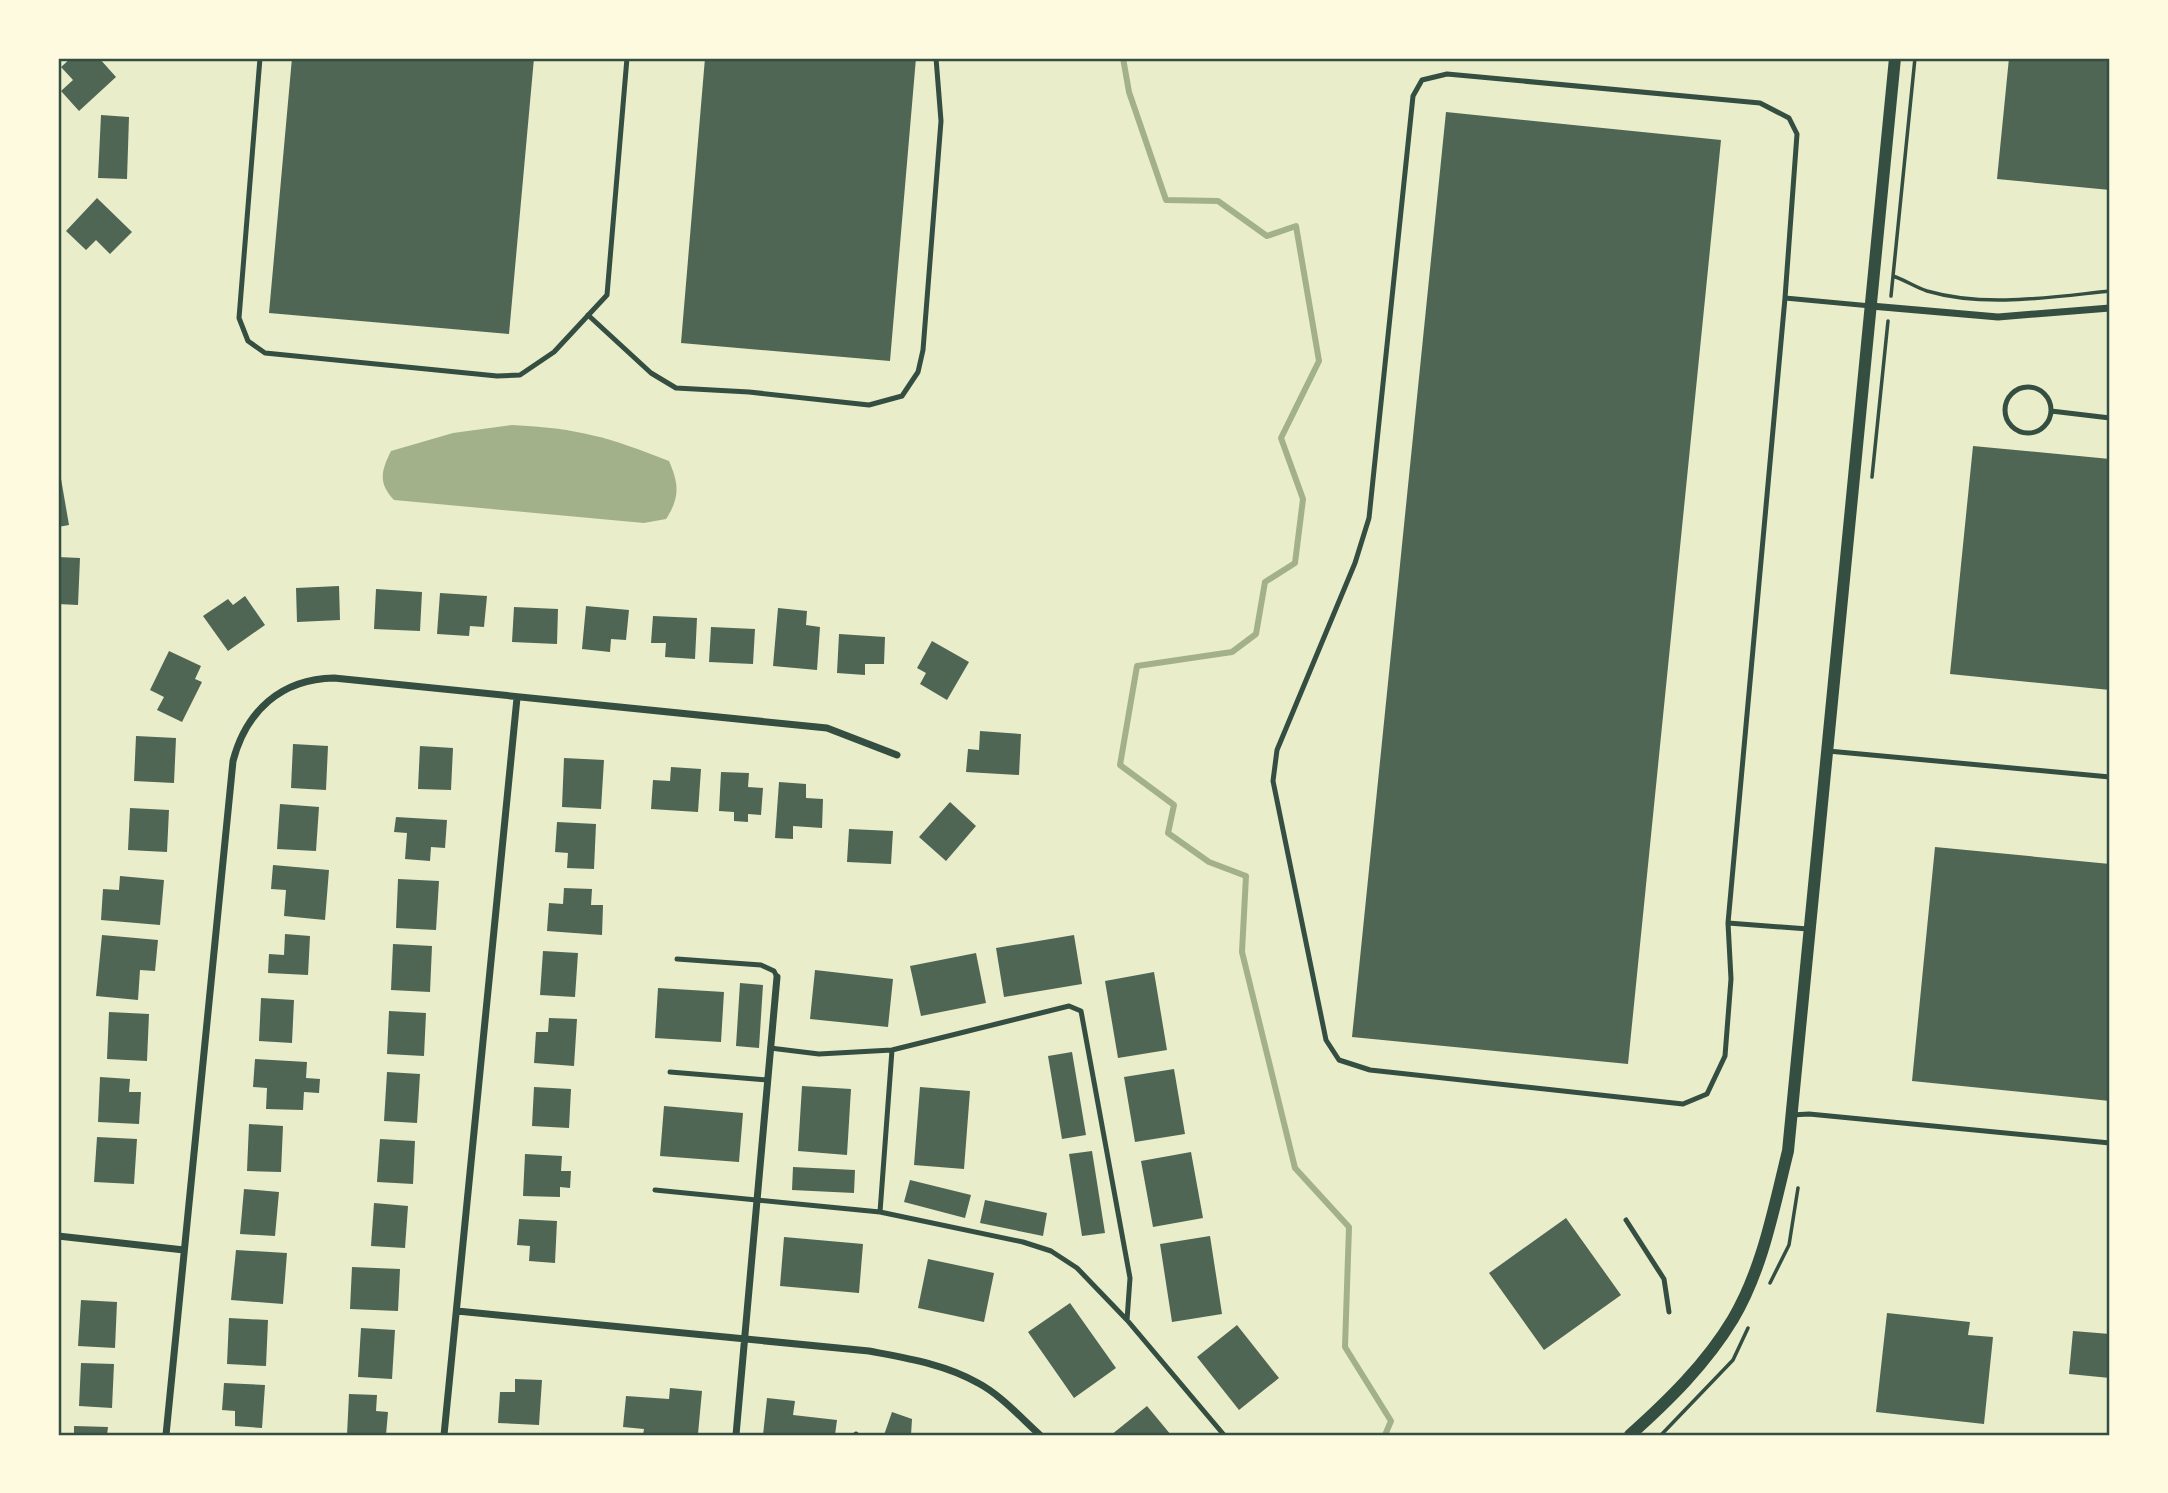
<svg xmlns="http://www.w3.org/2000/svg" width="2168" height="1493" viewBox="0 0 2168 1493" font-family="Overpass,sans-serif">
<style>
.water{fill:#a3b18a}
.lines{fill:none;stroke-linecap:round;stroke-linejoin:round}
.stream{stroke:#a3b18a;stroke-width:6}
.building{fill:#4f6655}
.path{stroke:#344e41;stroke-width:3.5}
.service{stroke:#344e41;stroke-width:5}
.minor{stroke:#344e41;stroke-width:7}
.tertiary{stroke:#344e41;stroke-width:12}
.neatline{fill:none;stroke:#344e41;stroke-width:2.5}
</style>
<rect width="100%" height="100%" fill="#e9edc9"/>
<path class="water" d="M512,425c65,3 96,12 157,36 10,23 11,37 -3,58l-22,4 -250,-23c-16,-17 -13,-29 -3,-49l62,-18z"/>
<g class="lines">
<path class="stream" d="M1123,58l6,34 37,108 52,1 49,35 29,-10 23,135 -38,77 22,61 -8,64 -30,19 -9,52 -24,18 -95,14 -17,99 54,40 -6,28 41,29 37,14 -4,76 53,216 54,59 -4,120 46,74 -6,14"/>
</g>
<path class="building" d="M71,58h28l17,19 -37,34 -18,-20 12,-11 -12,-13z
M292,58h242l-25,276 -240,-21z
M705,58h211l-26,303 -209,-18z
M2009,58h101v132l-113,-11z
M1446,112l275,28 -93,924 -276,-27z
M101,115l28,2 -2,62 -29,-1z
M97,198l35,34 -22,22 -14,-14 -10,10 -20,-19z
M1973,446l137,13v231l-160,-16z
M60,473l9,52 -11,2v-53z
M58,557l22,1 -2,47 -20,-1z
M339,586l1,34 -43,2 -1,-34z
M376,589l46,3 -2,39 -46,-2z
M440,593l47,3 -3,31 -14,-1 -1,10 -32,-2z
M245,596l20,29 -37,26 -25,-35 25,-17 5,6z
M586,606l43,4 -3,30 -15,-1 -1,13 -28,-3z
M514,607l44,2 -1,35 -45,-2z
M778,608l29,3 -1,14 14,2 -3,43 -44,-4z
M653,616l44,2 -2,41 -30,-2 1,-14h-15z
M711,627l44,2 -2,35 -44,-2z
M839,634l46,3 -1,27h-19v11l-28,-2z
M932,641l37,21 -22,38 -27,-16 6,-11 -9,-5z
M169,651l32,15 -6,13 7,3 -20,40 -25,-12 7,-13 -14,-7z
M980,731l41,3 -2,41 -53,-3 2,-23 11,1z
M136,736l40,2 -2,45 -40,-2z
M293,744l35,2 -2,44 -35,-2z
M420,746l33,2 -2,42 -33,-1z
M564,758l40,2 -3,49 -39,-2z
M671,767l30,2 -3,43 -47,-3 2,-29 17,1z
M721,772l28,1 -1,14 15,1 -2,27 -13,-1v8l-14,-1v-9l-15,-1z
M779,782l27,2v14l17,1 -1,29 -29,-2v13l-18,-1z
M950,802l26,24 -30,35 -27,-24z
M280,804l39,3 -3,44 -39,-2z
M130,808l39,2 -2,42 -39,-2z
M396,817l51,3 -2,28 -14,-1 -1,14 -25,-2 2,-26 -13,-1z
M557,822l39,2 -2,45 -27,-1 1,-15 -13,-1z
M849,829l44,2 -2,33 -44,-2z
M1935,847l175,17v237l-198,-20z
M273,865l56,5 -4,50 -41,-4 2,-26 -15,-1z
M120,876l44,4 -4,45 -59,-5 2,-31 16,1z
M398,879l41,2 -3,49 -40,-2z
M564,888l28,1 -1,16h12l-1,30 -55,-4 2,-28 14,1z
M285,934l25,2 -2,39 -40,-2 1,-19 15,1z
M102,935l56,5 -3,31 -15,-1 -2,30 -42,-4z
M1074,935l8,49 -78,13 -8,-49z
M393,944l39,2 -2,46 -39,-2z
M543,951l35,2 -3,44 -35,-2z
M976,953l10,50 -65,13 -11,-50z
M815,970l78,9 -5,48 -78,-8z
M1154,972l13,78 -49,8 -13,-77z
M740,983l23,2 -4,63 -23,-2z
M658,988l66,4 -3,50 -66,-4z
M261,998l33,2 -2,43 -33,-2z
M389,1011l37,2 -2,43 -37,-2z
M109,1012l40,2 -2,47 -40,-2z
M549,1018l28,1 -3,47 -40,-3 2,-31h12z
M1072,1052l14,83 -24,4 -14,-83z
M255,1059l52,3 -1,16 14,1 -1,14 -15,-1 -1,18 -37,-1 1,-21 -14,-1z
M1174,1069l11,65 -50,8 -11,-65z
M387,1072l33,2 -3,49 -33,-2z
M100,1077l30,2 -1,13h12l-2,32 -41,-2z
M802,1086l49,3 -4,66 -49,-4z
M534,1087l37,2 -2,39 -37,-2z
M920,1087l50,4 -6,78 -50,-4z
M664,1106l79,7 -4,49 -79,-6z
M249,1124l34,2 -2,46 -34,-1z
M97,1137l40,2 -3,45 -40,-2z
M380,1139l35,2 -2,43 -36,-2z
M1092,1151l13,82 -23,3 -13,-82z
M1191,1152l12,66 -50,9 -12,-66z
M525,1154l37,2 -1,15h10l-1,17 -10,-1v10l-37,-1z
M793,1167l62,3 -1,23 -62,-3z
M910,1180l61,15 -6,23 -61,-16z
M244,1189l35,3 -4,44 -35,-2z
M985,1200l62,13 -4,23 -63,-13z
M374,1203l34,3 -3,42 -34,-2z
M1566,1218l55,77 -77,55 -55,-77z
M519,1219l38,2 -2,42 -26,-2 1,-15 -13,-1z
M1210,1236l12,78 -50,8 -12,-78z
M784,1237l79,7 -4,49 -79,-7z
M236,1250l51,3 -4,51 -52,-4z
M928,1259l66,14 -10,49 -66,-14z
M352,1267l48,2 -2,42 -48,-2z
M81,1300l36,2 -2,46 -37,-2z
M1070,1303l46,65 -42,30 -46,-66z
M1887,1313l83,9 -2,13 25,2 -9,87 -108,-12z
M229,1318l39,2 -2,46 -39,-2z
M1237,1325l42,53 -40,32 -42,-53z
M361,1328l34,2 -3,49 -34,-2z
M2073,1331l37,3v44l-41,-4z
M81,1363l33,1 -2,44 -33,-2z
M515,1379l27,1 -3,45 -41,-2 2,-31h15z
M224,1383l41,2 -3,43 -27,-2v-15l-13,-1z
M670,1388l32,3 -4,43 -55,1 1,-6 -21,-2 3,-31 43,3z
M349,1394l28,1 -1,16 12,1 -2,23h-39z
M767,1398l28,3 -2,14 44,5 -2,15h-72z
M1147,1406l24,29h-60z
M892,1412l20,7 -1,16h-27z
M74,1426l34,1 -1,8h-33z"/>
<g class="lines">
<path class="path" d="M1893,276c12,4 22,11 34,15 58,17 124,6 183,0
M1891,296l24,-238
M1872,477l16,-156
M1770,1283l19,-38 9,-57
M1661,1435l72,-75 15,-32"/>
<path class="service" d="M260,58l-21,260 9,23 17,12 232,23 23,-1 34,-23 53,-57 20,-237
M1785,298l-57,625 3,56 -6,77 -18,38 -24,10 -313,-34 -31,-10 -13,-20 -53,-259 4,-31 78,-187 14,-45 44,-422 9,-16 25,-6 313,29 29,15 8,16 -12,164 86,8
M588,315l63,58 25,15 73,4 120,13 33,-9 16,-24 5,-22 18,-229 -5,-63
M2005 410a23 23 0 1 1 46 0a23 23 0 1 1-46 0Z
M2051,411l59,7
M1828,751l282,26
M1728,923l80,6
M677,959l84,6 13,6 3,6
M770,1048l49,6 73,-4 177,-44 12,5 49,267 -3,42 97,115
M670,1072l98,8
M1791,1115l18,-1 301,29
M655,1190l225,22 143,30 28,9 26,17 50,52
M880,1212l12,-162
M1626,1220l38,59 5,33
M856,1435v-1"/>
<path class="minor" d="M1871,306l127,11 112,-9
M58,1236l126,14
M457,1311l412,40c37,7 76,13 109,32 23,12 43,35 62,52
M166,1435l67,-674c13,-50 48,-82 101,-83l493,50 70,27
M444,1435l73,-737
M736,1435l41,-458"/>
<path class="tertiary" d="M1630,1435c38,-34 76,-71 103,-116 30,-51 41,-112 55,-168l107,-1093"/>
</g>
<rect width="2168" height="1493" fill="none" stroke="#fefae0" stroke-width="119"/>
<rect x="60" y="60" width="2048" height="1374" class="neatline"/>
</svg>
